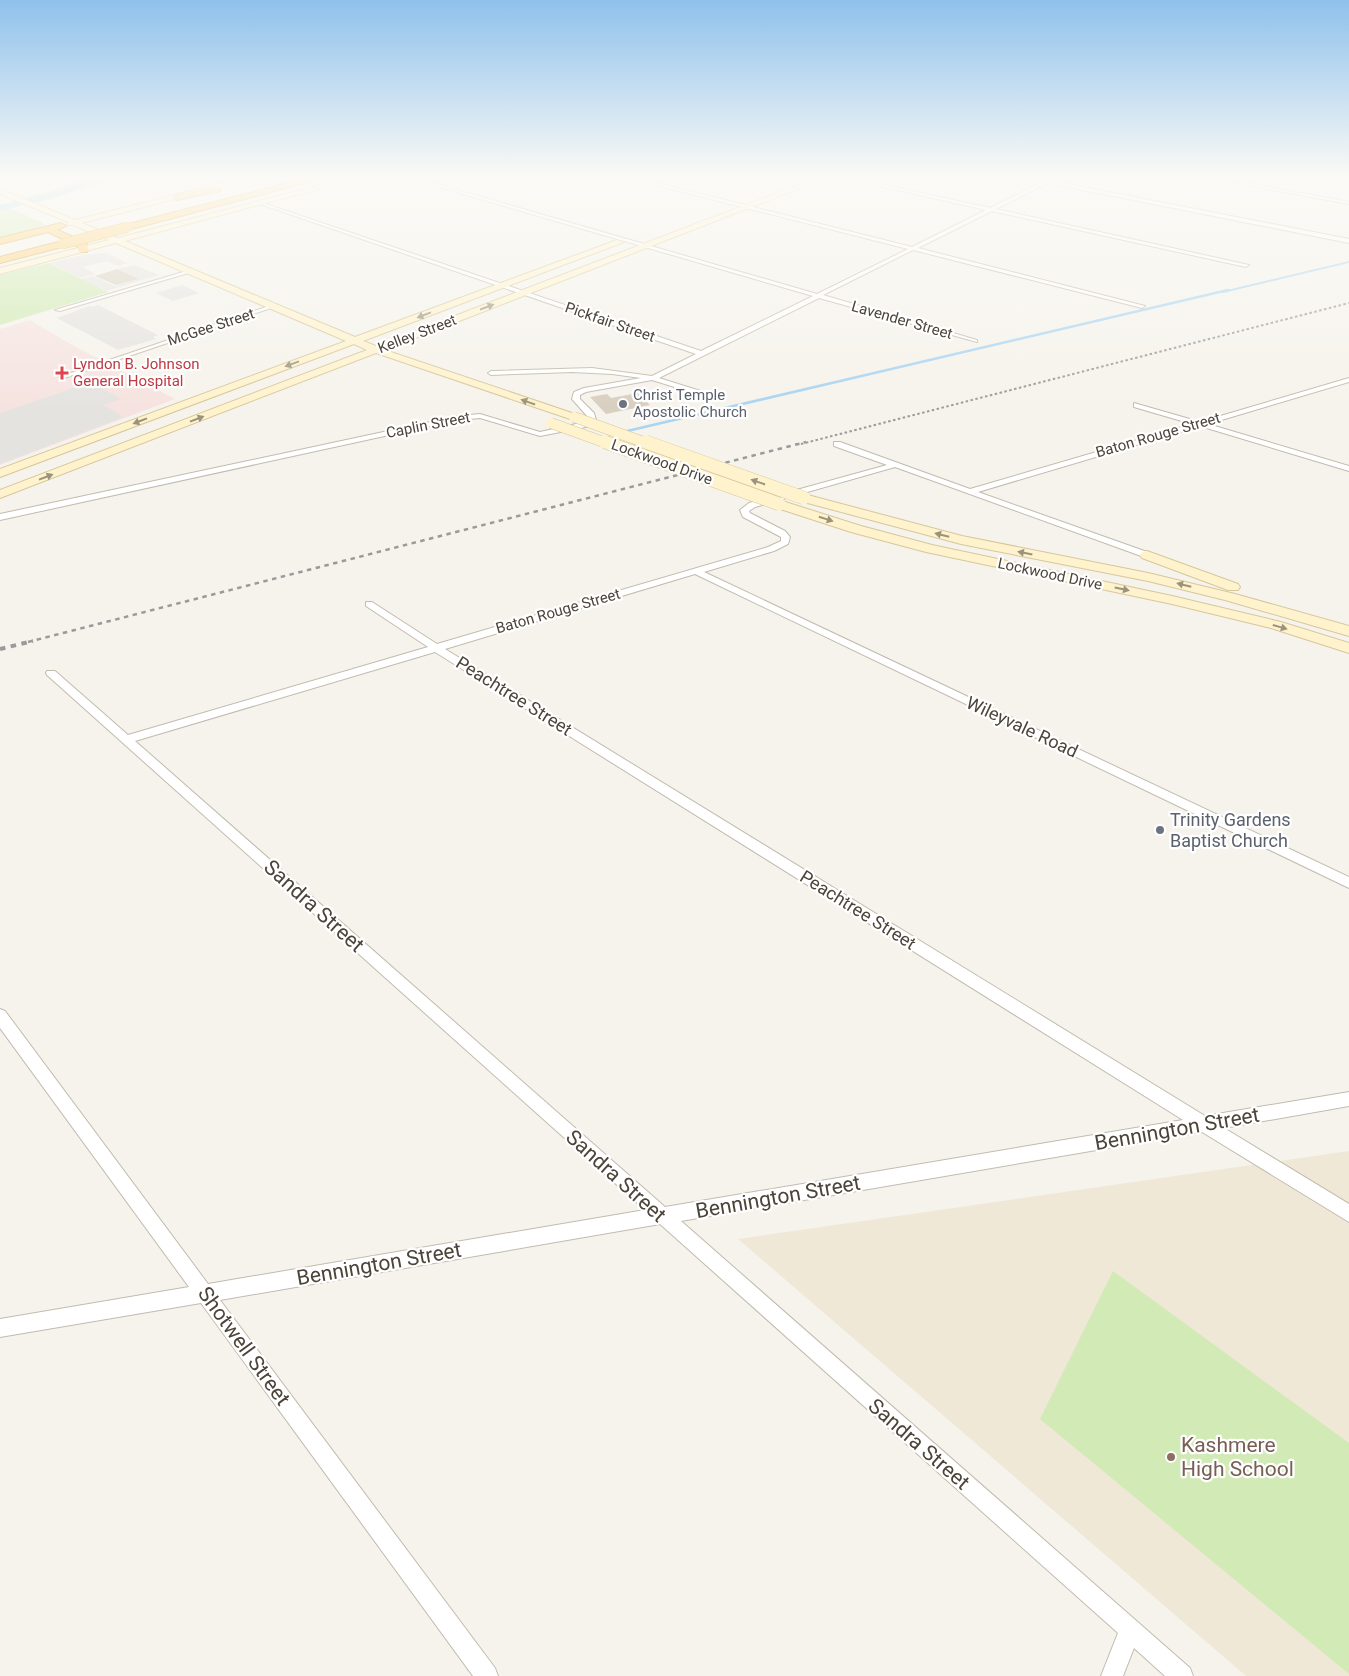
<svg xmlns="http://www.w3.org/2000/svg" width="1349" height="1676" viewBox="0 0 1349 1676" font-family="Roboto,sans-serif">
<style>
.education{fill:#efe8d6}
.medical{fill:#f6e3e0}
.green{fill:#d2eab5}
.parking{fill:#e5e3e0}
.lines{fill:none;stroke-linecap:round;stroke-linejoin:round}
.stream-far1{stroke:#a9d4f2;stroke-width:2}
.stream{stroke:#a9d4f2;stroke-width:2.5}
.river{fill:#a9d4f2;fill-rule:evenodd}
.building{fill:#d8cfc1}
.minor-casing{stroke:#c2bbae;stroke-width:2}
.secondary-casing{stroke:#d6c79b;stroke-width:2}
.motorway-casing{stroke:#e0a43c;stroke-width:2}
.minor{fill:#fff;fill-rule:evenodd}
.secondary{fill:#fff3cd;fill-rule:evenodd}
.motorway{fill:#ffcf6e;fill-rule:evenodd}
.rail-far2{stroke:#9a9a9a;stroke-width:2;stroke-dasharray:2.5 2.5;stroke-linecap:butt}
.rail-far1{stroke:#9a9a9a;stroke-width:2.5;stroke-dasharray:4.5 4.5;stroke-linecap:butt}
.rail{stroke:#9a9a9a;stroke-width:4;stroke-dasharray:5.5 5.5;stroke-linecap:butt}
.secondary-bridge-far1-casing{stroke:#d6c79b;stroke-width:11;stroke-linecap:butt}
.secondary-bridge-casing{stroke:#d6c79b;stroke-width:14;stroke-linecap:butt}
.motorway-bridge-casing{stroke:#e0a43c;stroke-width:11;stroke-linecap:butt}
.secondary-bridge-far1{stroke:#fff3cd;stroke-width:10}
.secondary-bridge{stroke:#fff3cd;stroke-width:13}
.motorway-bridge{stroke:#ffcf6e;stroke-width:10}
.oneway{fill:#9c937c}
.health-dot{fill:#e0444e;stroke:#fff;stroke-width:2}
.worship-dot{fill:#6b7280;stroke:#fff;stroke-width:2}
.education-dot{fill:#8d6e63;stroke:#fff;stroke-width:2}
.labels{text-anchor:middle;stroke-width:4.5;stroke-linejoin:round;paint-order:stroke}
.far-street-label{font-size:15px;fill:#4b4439;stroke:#fff}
.far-health-label{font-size:15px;fill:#be3a42;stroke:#fff;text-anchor:start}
.far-worship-label{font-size:15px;fill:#5b616d;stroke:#fff;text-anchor:start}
.street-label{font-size:18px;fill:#4b4439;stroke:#fff}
.worship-label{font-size:18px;fill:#5b616d;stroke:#fff;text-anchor:start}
.near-street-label{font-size:21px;fill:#4b4439;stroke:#fff}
.near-education-label{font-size:21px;fill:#785e54;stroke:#fff;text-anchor:start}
</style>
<rect width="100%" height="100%" fill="#f6f3ec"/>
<path class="education" d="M1349,1151v525h-103l-508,-437z"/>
<path class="medical" d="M30,320l44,26 101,53 -175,66v-136z"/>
<path class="green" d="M75,174h71l-67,15 -40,14 -13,-6 31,-8 23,-10v-3z
M0,204l41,18 3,3 -6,4 -38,10z
M49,263l59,29 -108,33v-50z
M1113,1271l236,172v231l-309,-255z"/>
<path class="parking" d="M106,253l22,10 -10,3 -11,-5 -24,6 12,7 -15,4 -30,-15 32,-8z
M134,265l25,10 -53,16 -25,-12 12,-3 22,10 24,-7 -22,-10z
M182,285l17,8 -26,8 -17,-8z
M98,305l60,30 -5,2 3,2 -38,11 -61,-32 32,-12 3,1z
M91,382l30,17 -17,6 20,12 -124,47v-51z"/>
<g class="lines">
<path class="stream-far1" d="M1223,292l126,-30"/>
<path class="stream" d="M623,432l605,-142"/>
<path class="river" d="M92,174h14l-36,19 -70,18v-6l62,-16z"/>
</g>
<path class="building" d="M117,269l22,10 -23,6 -21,-9z
M638,393l12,12 -44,9 -16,-17 17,-3 4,4z"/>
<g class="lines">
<defs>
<path id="minor" d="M175,174h7l35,14 -4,1z
M394,174h8l415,120 91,-45 -295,-75h9l290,73 74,-37 -160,-36h10l154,34 53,-26 -33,-8 37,6 11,-6h6l-12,7 297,58v4l-301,-60 -52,26 253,56 -3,2 -254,-56 -74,37 227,58 -3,2 -229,-58 -90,45 154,45v2l-158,-44 -160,80 51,16v4l-58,-18 -66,12 -6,3v4l14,14 2,7 -5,6 -51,10 -60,-18 -22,2 -458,100v-6l458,-98 22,-2 60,18 45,-10 3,-2 -1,-4 -15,-17 2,-7 10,-4 57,-10 -29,-4 -40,-2 -81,3 -3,-2 3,-2 101,-3 60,8 44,-22 -436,-150v-2l441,149 112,-55z
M1187,174h11l151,28v2z
M190,270l5,1 -135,40 -5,-1z
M272,305l5,1 -213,72 -5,-1z
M1349,378v4l-141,42 141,42v5l-149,-45 -222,66 172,61v4h-6l-249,-90 -140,40 -6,4 1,2 35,18 5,6 -2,7 -14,7 -70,21 645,305v11l-654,-314 -250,75 760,467 144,-24v14l-125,22 125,76v18l-147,-90 -521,89 509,447 3,8h-28l-31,-28 -11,28h-22l17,-43 -458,-409 -440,76 275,368 3,8h-25l-272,-373 -201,34v-18l189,-32 -189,-259v-19l5,2 203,273 437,-74 -598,-535 -1,-2 1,-2h8l73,64 300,-88 -62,-41v-4h6l65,42 331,-97 13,-6v-4l-38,-20 -3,-7 9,-7 138,-38 -53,-19v-4h6l130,47 222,-65 -58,-17v-4l66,19zM435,652l748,468 -518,87 -530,-466z"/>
<path id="secondary" d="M259,174h13l-190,49 36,15 244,-64h12l-249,67 230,96 262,-97 7,2 -261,99 13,5 450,-172h10l-451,176 193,65 2,2 -2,2h-8l-194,-66 -376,145v-8l367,-140 -13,-6 -354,133v-8l346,-128 -230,-98 -116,31v-6l109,-28 -36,-15h-5v-3l-68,-28v-5l75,31z
M804,494l158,42 186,37 87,21 114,32v10l-124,-36 -77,-19 -187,-37 -161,-43 -2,-3z
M779,500l82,26 71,19 240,51 109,26 68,21v10l-78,-25 -99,-24 -246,-52 -75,-20 -77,-25 -1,-3z
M1147,551l91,33 2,3 -2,3h-10l-86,-32 -2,-3 2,-3z"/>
<path id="motorway" d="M323,174h15l-210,56 -5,-3 2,-2z
M217,186l3,1v4l-43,9 -5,-3 5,-3z
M61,223l5,3 -9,4 29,12 2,8 -1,2h-8l-2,-6 -29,-14 -48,12v-6z
M62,241l5,3 -1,2 -66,17v-6z"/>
</defs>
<use href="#minor" class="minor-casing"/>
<use href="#secondary" class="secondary-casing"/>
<use href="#motorway" class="motorway-casing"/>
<use href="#minor" class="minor"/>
<use href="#secondary" class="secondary"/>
<use href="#motorway" class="motorway"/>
<path class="rail-far2" d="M801,444l548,-141"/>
<path class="rail-far1" d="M28,642l778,-200"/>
<path class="rail" d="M0,649l33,-8"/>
<defs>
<path id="secondary-bridge-far1" d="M574,417l75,27
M551,423l58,21"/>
<path id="secondary-bridge" d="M605,442l174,62
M646,442l158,56"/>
<path id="motorway-bridge" d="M62,244l66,-17"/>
</defs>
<use href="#secondary-bridge-far1" class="secondary-bridge-far1-casing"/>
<use href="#secondary-bridge" class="secondary-bridge-casing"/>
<use href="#motorway-bridge" class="motorway-bridge-casing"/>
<use href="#secondary-bridge-far1" class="secondary-bridge-far1"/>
<use href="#secondary-bridge" class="secondary-bridge"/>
<use href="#motorway-bridge" class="motorway-bridge"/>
</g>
<defs><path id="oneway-solid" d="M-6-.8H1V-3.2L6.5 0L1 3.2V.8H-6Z" transform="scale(1.25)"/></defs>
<g class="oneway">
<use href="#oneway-solid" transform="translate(487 307) rotate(-21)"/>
<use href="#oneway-solid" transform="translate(424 315) rotate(159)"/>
<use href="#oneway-solid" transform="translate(292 364) rotate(160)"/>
<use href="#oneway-solid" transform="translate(528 402) rotate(-161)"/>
<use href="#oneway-solid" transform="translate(197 419) rotate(-21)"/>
<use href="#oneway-solid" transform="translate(140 421) rotate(159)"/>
<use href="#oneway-solid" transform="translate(46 477) rotate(-21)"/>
<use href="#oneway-solid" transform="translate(758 482) rotate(-161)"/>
<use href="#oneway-solid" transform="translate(826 519) rotate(18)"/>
<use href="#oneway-solid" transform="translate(942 535) rotate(-166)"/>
<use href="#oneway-solid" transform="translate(1025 553) rotate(-169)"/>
<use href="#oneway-solid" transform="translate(1184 585) rotate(-166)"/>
<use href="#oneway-solid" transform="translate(1122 589) rotate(12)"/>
<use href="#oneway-solid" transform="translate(1280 627) rotate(16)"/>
</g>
<linearGradient id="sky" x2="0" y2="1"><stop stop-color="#8fc1ec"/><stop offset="0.43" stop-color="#fbfaf6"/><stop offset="1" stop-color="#fbfaf6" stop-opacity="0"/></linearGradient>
<rect width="1349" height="409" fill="url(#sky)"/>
<path class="health-dot" d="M59.5 365.5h5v5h5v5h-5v5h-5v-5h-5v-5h5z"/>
<g class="worship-dot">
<circle cx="623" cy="404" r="5"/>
<circle cx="1160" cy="830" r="5"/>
</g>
<circle class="education-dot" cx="1171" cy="1457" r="5"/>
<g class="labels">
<g class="far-street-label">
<text transform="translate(902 320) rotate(16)" y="5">Lavender Street</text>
<text transform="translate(610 322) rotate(19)" y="5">Pickfair Street</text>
<text transform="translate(211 327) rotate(-18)" y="5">McGee Street</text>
<text transform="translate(417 334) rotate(-21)" y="5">Kelley Street</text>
<text transform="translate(428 425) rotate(-11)" y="5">Caplin Street</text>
<text transform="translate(1158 435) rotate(-16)" y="5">Baton Rouge Street</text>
<text transform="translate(662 462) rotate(20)" y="5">Lockwood Drive</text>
<text transform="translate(1050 574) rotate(12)" y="5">Lockwood Drive</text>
<text transform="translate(558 611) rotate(-16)" y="5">Baton Rouge Street</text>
</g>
<g class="far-health-label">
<text x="73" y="369">Lyndon B. Johnson<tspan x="73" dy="17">General Hospital</tspan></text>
</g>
<g class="far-worship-label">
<text x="633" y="400">Christ Temple<tspan x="633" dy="17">Apostolic Church</tspan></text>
</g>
<g class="street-label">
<text transform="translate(514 696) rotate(32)" y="6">Peachtree Street</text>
<text transform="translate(1022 727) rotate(25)" y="6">Wileyvale Road</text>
<text transform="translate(858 910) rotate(32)" y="6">Peachtree Street</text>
</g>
<g class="worship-label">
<text x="1170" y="826">Trinity Gardens<tspan x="1170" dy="21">Baptist Church</tspan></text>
</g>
<g class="near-street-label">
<text transform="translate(314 906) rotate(42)" y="7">Sandra Street</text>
<text transform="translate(1177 1129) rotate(-10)" y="7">Bennington Street</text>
<text transform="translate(616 1176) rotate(42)" y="7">Sandra Street</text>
<text transform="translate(778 1197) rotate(-10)" y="7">Bennington Street</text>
<text transform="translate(379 1264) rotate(-10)" y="7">Bennington Street</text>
<text transform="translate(244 1346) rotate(54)" y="7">Shotwell Street</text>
<text transform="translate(919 1444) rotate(41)" y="7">Sandra Street</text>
</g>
<g class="near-education-label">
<text x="1181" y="1452">Kashmere<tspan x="1181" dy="24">High School</tspan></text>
</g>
</g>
</svg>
